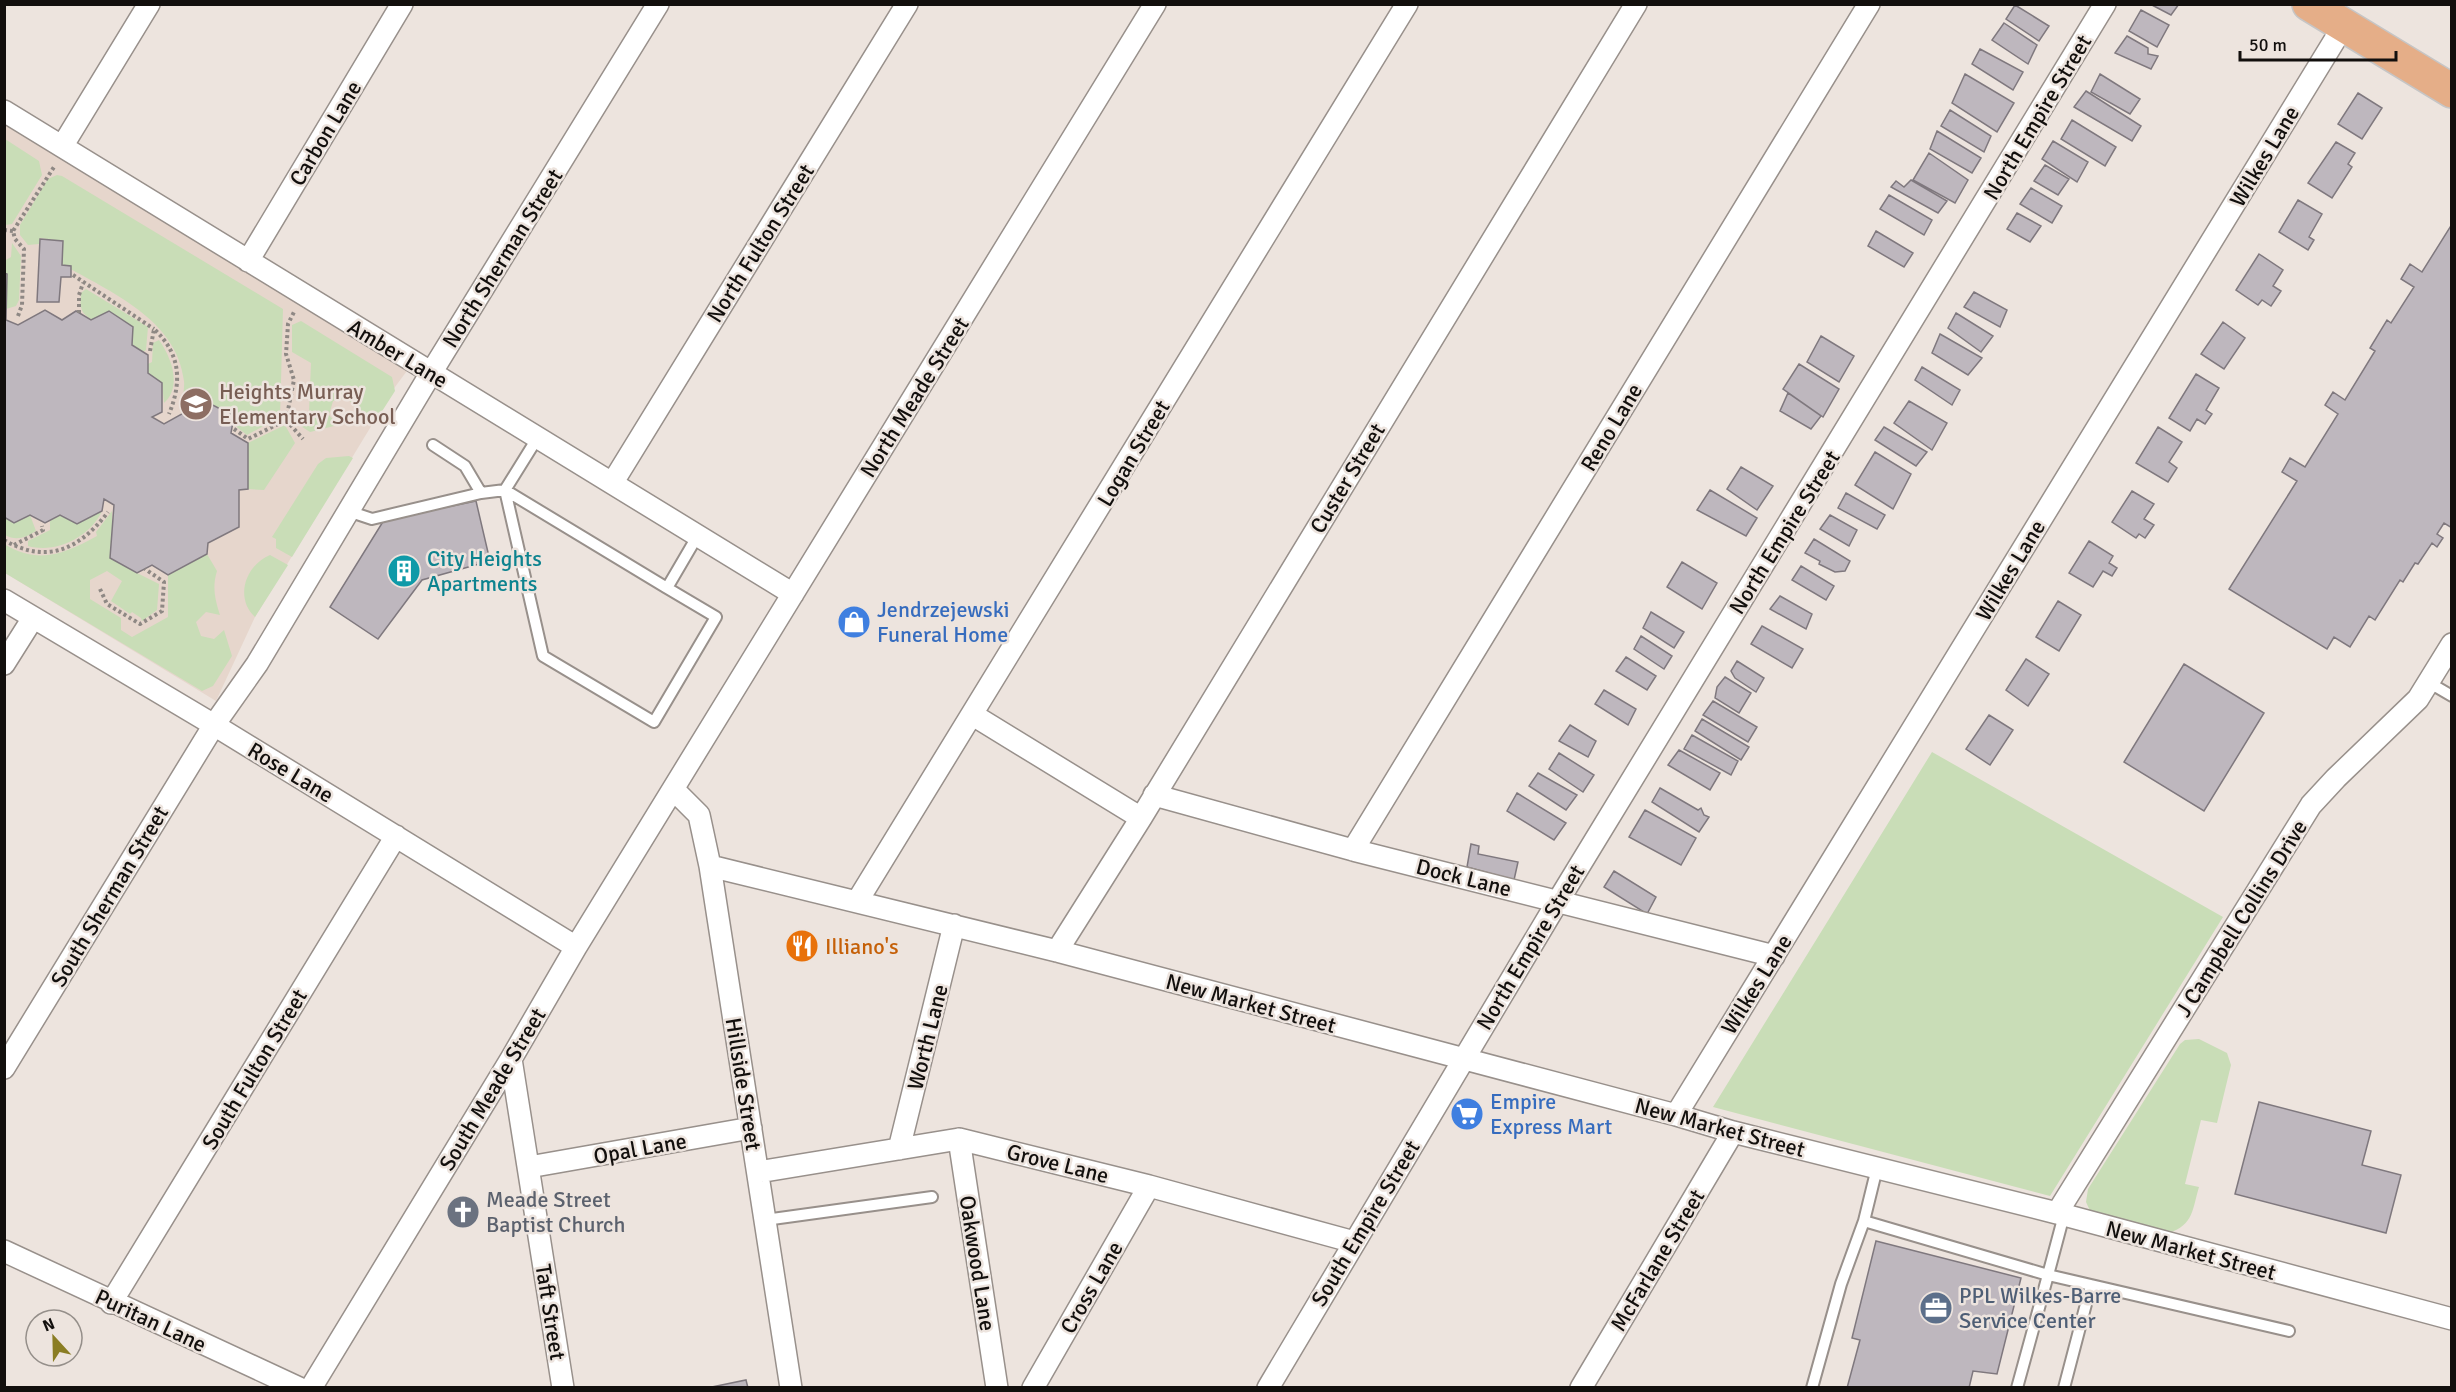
<svg xmlns="http://www.w3.org/2000/svg" width="2456" height="1392" viewBox="0 0 2456 1392" font-family="Signika,sans-serif">
<style>
.built{fill:#e6d6cc}
.green{fill:#c9ddb7}
.building{fill:#beb7be;stroke:#7f787e;stroke-width:1.5}
.lines{fill:none;stroke-linecap:round;stroke-linejoin:round}
.service-casing{stroke:#98908b;stroke-width:14}
.minor-casing{stroke:#98908b;stroke-width:24}
.primary-casing{stroke:#c6c5c5;stroke-width:36}
.path{stroke:#8e8884;stroke-width:4;stroke-dasharray:3 3;stroke-linecap:butt}
.service{stroke:#fff;stroke-width:10}
.minor{stroke:#fff;stroke-width:21}
.primary{stroke:#e5ae88;stroke-width:33}
.labels{text-anchor:middle;stroke-width:5;stroke-linejoin:round;paint-order:stroke}
.street-label{font-size:22px;fill:#120f0d;stroke:#ede4de}
.education-label{font-size:22px;fill:#785e54;stroke:#ede4de;text-anchor:start}
.culture-label{font-size:22px;fill:#0d838f;stroke:#ede4de;text-anchor:start}
.shop-label{font-size:22px;fill:#366cbe;stroke:#ede4de;text-anchor:start}
.food-label{font-size:22px;fill:#c56008;stroke:#ede4de;text-anchor:start}
.worship-label{font-size:22px;fill:#5b616d;stroke:#ede4de;text-anchor:start}
.service-label{font-size:22px;fill:#4e5e75;stroke:#ede4de;text-anchor:start}
</style>
<rect width="100%" height="100%" fill="#ede4de"/>
<path class="built" d="M4,115l408,249 -17,23 -140,230 -39,84 -211,-128z"/>
<path class="green" d="M5,139l34,22 3,14 -30,49 -7,1z
M57,175l5,1 221,133 -3,108 -33,18 -13,-10v-9l-28,-15 -24,12c-1,-13 3,-22 2,-32 -7,-62 -74,-89 -122,-117l1,-23 -23,-3 -1,6 -11,1 -8,-10v-10l28,-46z
M12,243l9,13 -2,44 -3,6 -10,3 1,-35 -2,-2 -1,-11 7,-4z
M86,289l62,38 -2,23 -3,2 -11,-7 1,-18c-14,-2 -49,-2 -52,-20 -1,-4 0,-10 0,-14z
M301,321l91,56 3,14 -16,25 -27,6 5,-13 -10,-11 -14,3 -4,14 9,10 -28,7 -17,-11 16,-9 2,-49 -19,-11v-27z
M159,340c13,18 23,47 5,63l-2,-20 -14,-10v-9l4,-2 1,-19z
M285,425l10,18 -31,47 -16,-1v-46z
M349,456l4,2 -61,99 -16,-9v-9l-4,-2 46,-73 8,-6z
M102,511c-12,26 -46,43 -74,35v-5l22,-11v-9l10,-6 17,9z
M112,511v36l25,26 22,11 -2,26 -15,11 -1,-3 -9,-6 -2,2 -19,-13 11,-20 -15,-10 -17,9v19l31,19v12l11,7 36,-20v-42l39,-21 10,17c-5,16 -2,28 3,44l-14,-3 -10,10 5,14 13,3 10,-9 8,26 -19,30 -11,5 -197,-118 -1,-29c35,21 60,10 93,-8l-1,-4z
M30,515l6,16c-11,7 -20,10 -31,4l-1,-18 10,6z
M270,555l18,10 -33,52c-21,-20 -9,-52 15,-62z
M1932,752l291,165 -173,279 -337,-89z
M2199,1039l28,14 4,12 -14,58 -16,-3 -16,64 14,3c-7,23 -5,37 -30,46l-78,-20 -5,-11 2,-13 92,-145 5,-4z"/>
<path class="building" d="M2150,4h29l-8,11z
M2015,5l34,21 -10,15 -33,-22z
M2141,10l28,15 -12,22 -28,-16z
M2004,23l33,22 -9,19 -36,-24z
M2127,36l21,12v6l10,2 -7,13 -36,-16z
M1980,49l43,23 -10,18 -41,-26z
M1965,74l49,29 -17,29 -45,-29z
M2100,74l40,25 -10,15 -39,-22z
M2086,91l55,35 -9,15 -58,-34z
M2358,93l24,15 -20,31 -24,-15z
M1950,110l41,26 -7,16 -43,-26z
M2072,120l44,27 -11,19 -44,-27z
M1937,131l44,27 -9,15 -42,-24z
M2053,141l35,21 -11,20 -35,-23z
M2336,142l19,11 -7,11 4,3 -20,31 -24,-15z
M1929,153l39,27 -13,23 -42,-23z
M2045,165l24,14 -11,16 -24,-14z
M1911,180l36,21 -9,12 -47,-26 5,-6 8,6z
M2031,188l31,18 -10,17 -32,-19z
M1889,195l43,25 -8,15 -44,-26z
M2298,200l24,14 -13,23 5,3 -6,10 -29,-18z
M2017,213l24,13 -11,16 -23,-13z
M2452,224v304l-8,-5 -7,11 6,4 -6,9 -5,-4 -14,21 -3,-1 -12,19 -3,-2 -25,40 -6,-4 -19,31 -16,-10 -7,12 -98,-60 68,-108 -15,-9 8,-14 15,9 33,-53 -13,-9 8,-13 12,8 30,-49 -5,-3 17,-28 4,3 23,-36 -13,-8 9,-15 12,8z
M1876,231l37,22 -9,14 -36,-21z
M40,239l23,2 -1,24 9,1v11h-10l-2,25h-22z
M2259,254l24,16 -10,16 8,5 -10,15 -9,-6 -4,5 -22,-15z
M4,273l3,1 -1,46 12,5 27,-15 17,10 14,-9 15,9 18,-9 24,16 -1,18 16,10v18l14,10v29l-10,5 12,7 41,-23 29,15 -3,17 17,10v46l-9,1v37l-31,16 -1,11 -39,21 -16,-10 -15,8 -27,-15 4,-53 -10,-6 -2,12 -25,13 -17,-9 -15,8 -15,-8 -16,8 -10,-6z
M1974,292l33,18 -7,17 -36,-20z
M1956,313l37,23 -12,16 -33,-24z
M2223,322l22,16 -21,31 -23,-15z
M1940,334l42,24 -14,17 -36,-22z
M1821,336l33,20 -15,26 -32,-20z
M1799,364l40,25 -16,28 -40,-28z
M1922,367l38,23 -8,15 -37,-25z
M2196,374l23,14 -13,22 6,4 -7,10 -8,-5 -7,12 -21,-13z
M1788,393l33,23 -10,13 -31,-18z
M1909,401l38,22 -15,27 -38,-27z
M1884,427l43,25 -11,14 -41,-26z
M2158,427l24,15 -13,20 8,6 -9,14 -32,-19z
M1875,452l36,22 -18,35 -38,-24z
M1741,467l32,19 -16,24 -30,-21z
M1710,490l47,28 -11,18 -49,-26z
M2132,491l22,13 -10,15 10,6 -9,13 -6,-4 -3,4 -24,-16z
M1846,493l39,22 -8,14 -39,-21z
M476,501l14,60 -68,19 -44,59 -48,-32 54,-87z
M1830,515l27,15 -8,16 -29,-17z
M1814,539l36,22 -5,10 -10,1 -16,-8 1,-3 -15,-8z
M2089,541l24,15 -4,7 8,5 -5,8 -9,-5 -10,16 -24,-14z
M1682,562l35,21 -15,26 -35,-22z
M1801,566l33,20 -8,14 -34,-20z
M1780,596l32,18 -6,15 -36,-20z
M2058,601l23,14 -22,36 -23,-14z
M1651,612l33,20 -10,16 -31,-20z
M1762,626l41,23 -11,19 -41,-24z
M1641,636l31,20 -8,13 -30,-20z
M1626,657l30,19 -9,14 -31,-19z
M2026,659l23,15 -21,32 -22,-16z
M1737,661l27,17 -8,14 -21,-14 -4,-7z
M2184,664l80,49 -60,98 -80,-49z
M1725,677l26,16 -12,20 -24,-15 2,-11z
M1604,690l32,19 -8,16 -33,-21z
M1713,701l44,26 -9,15 -45,-27z
M1989,715l24,15 -23,35 -24,-16z
M1702,719l47,28 -8,13 -46,-29z
M1570,725l26,16 -8,16 -29,-16z
M1692,735l46,26 -7,14 -47,-26z
M1679,750l41,23 -10,17 -42,-25z
M1559,753l35,22 -11,17 -34,-23z
M1538,773l39,22 -11,15 -37,-24z
M1660,788l38,22 3,-2 3,7 5,2 -10,15 -47,-30z
M1517,793l49,30 -12,17 -47,-29z
M1645,810l51,28 -15,27 -52,-28z
M1471,844l8,2 -1,8 40,8 -4,18 -47,-13z
M1614,871l42,26 -9,17 -43,-27z
M2259,1102l112,29 -9,34 39,10 -15,58 -151,-39z
M1876,1241l145,37 -24,96 -24,-3 -4,17h-122l13,-48 -8,-2z
M746,1380l2,8h-41z"/>
<g class="lines">
<defs>
<path id="service" d="M538,437l-33,53 38,166 111,66 62,-105 -49,-29 31,-53
M433,445l32,21 16,27
M348,511l24,8 109,-26 24,-3 162,98
M2428,682l24,14
M1877,1168l-13,53 184,54 16,-60
M765,1220l167,-23
M1812,1388l29,-104 23,-63
M2017,1388l31,-113 241,56
M2064,1388l27,-103"/>
<path id="minor" d="M4,111l789,483
M63,145l86,-141
M248,261l154,-257
M613,482l294,-478
M4,600l210,125 362,222
M4,664l29,-46
M973,715l168,103
M674,790l25,25 11,51 81,522
M1154,795l199,55 421,106
M1353,850l516,-846
M710,866l347,85 619,164 57,17 324,81 395,106
M858,900l549,-896
M1057,951l84,-133 495,-814
M511,1059l52,329
M4,1068l210,-343 43,-61 174,-291 227,-369
M1676,1115l668,-1090
M959,1139l38,249
M899,1149l55,-224
M529,1167l222,-39
M758,1172l201,-33 190,47 205,56
M2057,1213l254,-408 25,-27 82,-79 34,-55
M4,1251l295,137
M111,1303l285,-467
M311,1388l200,-329 65,-112 579,-943
M1033,1388l116,-202
M1268,1388l290,-487 547,-897
M1581,1388l152,-256"/>
<path id="primary" d="M2309,4l143,87"/>
</defs>
<use href="#service" class="service-casing"/>
<use href="#minor" class="minor-casing"/>
<use href="#primary" class="primary-casing"/>
<path class="path" d="M4,230l9,1
M73,275l81,54
M79,313v-18l4,-12
M18,316l4,-11 2,-56 -9,-10 -2,-8 41,-64
M150,351l4,-22c27,25 28,53 15,85
M286,420l8,-40 -8,-26 2,-30 6,-12
M234,429l14,10 38,-19 17,19
M4,540c43,25 76,9 104,-28
M14,545l29,-15 -1,-4
M100,589l7,15 33,20 22,-13 2,-29 -19,-13"/>
<use href="#service" class="service"/>
<use href="#minor" class="minor"/>
<use href="#primary" class="primary"/>
</g>
<defs>
<symbol id="school-disc" viewBox="-11 -11 22 22"><circle r="9.5" fill="#8d6e63" stroke="#ede4de"/><path d="M0-5L7-2L0 1L-7-2ZM-4 1L0 2.5L4 1V4Q0 6-4 4Z" fill="#fff"/></symbol>
<symbol id="building-disc" viewBox="-11 -11 22 22"><circle r="9.5" fill="#0f9aa8" stroke="#ede4de"/><path d="M-4-6H4V6H1V3H-1V6H-4ZM-2.5-4.3h1.7v1.8h-1.7ZM.8-4.3h1.7v1.8H.8ZM-2.5-1h1.7V.8h-1.7ZM.8-1h1.7V.8H.8Z" fill="#fff"/></symbol>
<symbol id="shop-disc" viewBox="-11 -11 22 22"><circle r="9.5" fill="#3f7fe0" stroke="#ede4de"/><path d="M-5-2.5h2.3a2.7 3.5 0 0 1 5.4 0H5L5.5 6h-11ZM-1.5-2.5h3a1.5 2.3 0 0 0-3 0Z" fill="#fff"/></symbol>
<symbol id="restaurant-disc" viewBox="-11 -11 22 22"><circle r="9.5" fill="#e8710a" stroke="#ede4de"/><path d="M-5-6h1v4h1v-4h1v4h1v-4h1v5L-1.5 .5V6h-2V.5L-5-1ZM5-6V6H3V1.5H1.5Q1.5-4 5-6Z" fill="#fff"/></symbol>
<symbol id="supermarket-disc" viewBox="-11 -11 22 22"><circle r="9.5" fill="#3f7fe0" stroke="#ede4de"/><path d="M-6-5.5h2.5l.6 2H6L4.5 2H-2.5L-4.4-4H-6ZM-1.5 3.2a1.3 1.3 0 1 0 .1 0ZM3 3.2a1.3 1.3 0 1 0 .1 0Z" fill="#fff"/></symbol>
<symbol id="church-disc" viewBox="-11 -11 22 22"><circle r="9.5" fill="#6b7280" stroke="#ede4de"/><path d="M-1.2-6h2.4v3.5h3.3v2.4h-3.3V6h-2.4V-.1h-3.3v-2.4h3.3Z" fill="#fff"/></symbol>
<symbol id="office-disc" viewBox="-11 -11 22 22"><circle r="9.5" fill="#5c6f8a" stroke="#ede4de"/><path d="M-6-3h4V-5.5h4V-3h4V5H-6ZM-1-4.5V-3h2v-1.5ZM-6 0V1H6V0Z" fill="#fff"/></symbol>
</defs>
<g fill-rule="evenodd">
<use href="#school-disc" x="177" y="385" width="38" height="38"/>
<use href="#building-disc" x="385" y="552" width="38" height="38"/>
<use href="#shop-disc" x="835" y="603" width="38" height="38"/>
<use href="#restaurant-disc" x="783" y="927" width="38" height="38"/>
<use href="#supermarket-disc" x="1448" y="1095" width="38" height="38"/>
<use href="#church-disc" x="444" y="1193" width="38" height="38"/>
<use href="#office-disc" x="1917" y="1289" width="38" height="38"/>
</g>
<g class="labels">
<g class="street-label">
<text transform="translate(2037 117) rotate(-59)" y="8">North Empire Street</text>
<text transform="translate(325 133) rotate(-59)" y="8">Carbon Lane</text>
<text transform="translate(2264 156) rotate(-59)" y="8">Wilkes Lane</text>
<text transform="translate(760 243) rotate(-58)" y="8">North Fulton Street</text>
<text transform="translate(502 258) rotate(-58)" y="8">North Sherman Street</text>
<text transform="translate(398 353) rotate(31)" y="8">Amber Lane</text>
<text transform="translate(914 397) rotate(-58)" y="8">North Meade Street</text>
<text transform="translate(1611 427) rotate(-59)" y="8">Reno Lane</text>
<text transform="translate(1133 453) rotate(-59)" y="8">Logan Street</text>
<text transform="translate(1347 478) rotate(-59)" y="8">Custer Street</text>
<text transform="translate(1784 532) rotate(-58)" y="8">North Empire Street</text>
<text transform="translate(2010 570) rotate(-59)" y="8">Wilkes Lane</text>
<text transform="translate(291 772) rotate(31)" y="8">Rose Lane</text>
<text transform="translate(1464 877) rotate(14)" y="8">Dock Lane</text>
<text transform="translate(109 896) rotate(-59)" y="8">South Sherman Street</text>
<text transform="translate(2241 918) rotate(-58)" y="8">J Campbell Collins Drive</text>
<text transform="translate(1530 947) rotate(-59)" y="8">North Empire Street</text>
<text transform="translate(1756 984) rotate(-58)" y="8">Wilkes Lane</text>
<text transform="translate(1251 1003) rotate(15)" y="8">New Market Street</text>
<text transform="translate(927 1037) rotate(-76)" y="8">Worth Lane</text>
<text transform="translate(254 1069) rotate(-59)" y="8">South Fulton Street</text>
<text transform="translate(744 1084) rotate(81)" y="8">Hillside Street</text>
<text transform="translate(492 1089) rotate(-59)" y="8">South Meade Street</text>
<text transform="translate(1720 1127) rotate(15)" y="8">New Market Street</text>
<text transform="translate(640 1148) rotate(-10)" y="8">Opal Lane</text>
<text transform="translate(1058 1163) rotate(14)" y="8">Grove Lane</text>
<text transform="translate(1365 1223) rotate(-59)" y="8">South Empire Street</text>
<text transform="translate(2191 1250) rotate(15)" y="8">New Market Street</text>
<text transform="translate(1657 1260) rotate(-59)" y="8">McFarlane Street</text>
<text transform="translate(978 1263) rotate(81)" y="8">Oakwood Lane</text>
<text transform="translate(1091 1287) rotate(-60)" y="8">Cross Lane</text>
<text transform="translate(551 1312) rotate(81)" y="8">Taft Street</text>
<text transform="translate(151 1320) rotate(25)" y="8">Puritan Lane</text>
</g>
<g class="education-label">
<text x="219" y="399">Heights Murray<tspan x="219" dy="25">Elementary School</tspan></text>
</g>
<g class="culture-label">
<text x="427" y="566">City Heights<tspan x="427" dy="25">Apartments</tspan></text>
</g>
<g class="shop-label">
<text x="877" y="617">Jendrzejewski<tspan x="877" dy="25">Funeral Home</tspan></text>
<text x="1490" y="1109">Empire<tspan x="1490" dy="25">Express Mart</tspan></text>
</g>
<g class="food-label">
<text x="825" y="954">Illiano's</text>
</g>
<g class="worship-label">
<text x="486" y="1207">Meade Street<tspan x="486" dy="25">Baptist Church</tspan></text>
</g>
<g class="service-label">
<text x="1959" y="1303">PPL Wilkes-Barre<tspan x="1959" dy="25">Service Center</tspan></text>
</g>
</g>
<rect width="2456" height="1392" fill="none" stroke="#120f0d" stroke-width="12"/>
<g transform="translate(54 1338) rotate(338)"><circle r="28" fill="#ede4de" stroke="#958f8a" stroke-width="1.5"/>
<path d="M0-4.5L10 22L0 15L-10 22Z" fill="#8a7d23"/>
<text y="-9" font-size="16" font-weight="bold" text-anchor="middle" fill="#120f0d">N</text>
</g>
<path d="M2240 51v9h156v-9" fill="none" stroke="#120f0d" stroke-width="3"/>
<text x="2249" y="51" font-size="18" fill="#120f0d" stroke="#ede4de" stroke-width="4.5" paint-order="stroke">50 m</text>
</svg>
